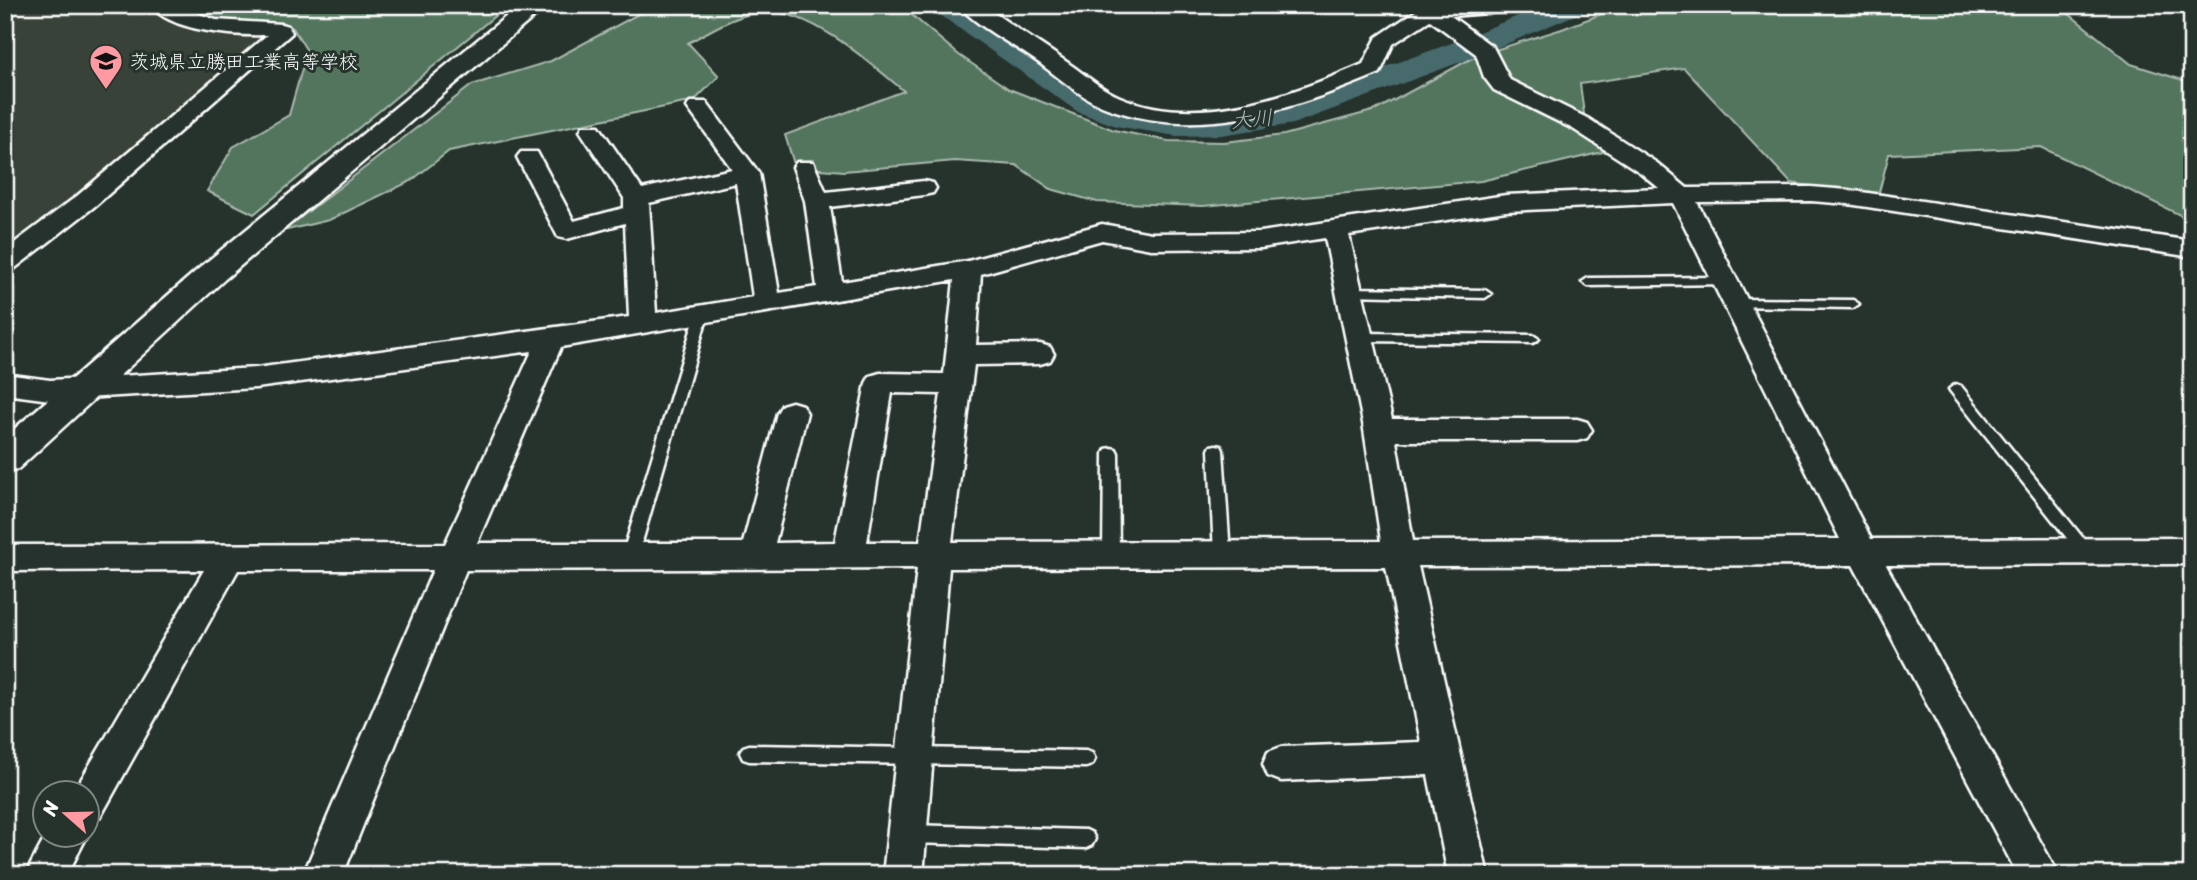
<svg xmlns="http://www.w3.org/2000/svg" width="2197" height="880" viewBox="0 0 2197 880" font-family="Sriracha,'Klee One',sans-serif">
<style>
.built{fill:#394238}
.green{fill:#53745d;stroke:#a9baae;stroke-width:2}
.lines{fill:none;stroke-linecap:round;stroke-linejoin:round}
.river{fill:#476b6d;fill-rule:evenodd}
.service-casing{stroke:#fff;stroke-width:5}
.minor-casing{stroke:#fff;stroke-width:5}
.tertiary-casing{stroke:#fff;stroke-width:5}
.service{fill:#26332d;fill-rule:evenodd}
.minor{fill:#26332d;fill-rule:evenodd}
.tertiary{fill:#26332d;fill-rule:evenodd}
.labels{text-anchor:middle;stroke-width:6;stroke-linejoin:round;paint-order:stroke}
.far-poi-label{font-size:19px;fill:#fff;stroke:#26332d;text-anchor:start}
.far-water-label{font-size:21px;font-style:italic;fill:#acbcbd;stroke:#26332d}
</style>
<rect width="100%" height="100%" fill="#26332d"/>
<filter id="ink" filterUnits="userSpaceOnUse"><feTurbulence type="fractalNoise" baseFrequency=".0143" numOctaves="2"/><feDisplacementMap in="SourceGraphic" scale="14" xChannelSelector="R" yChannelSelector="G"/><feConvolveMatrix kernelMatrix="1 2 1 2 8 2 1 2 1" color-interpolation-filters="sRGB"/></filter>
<g filter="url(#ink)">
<path class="built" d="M5,5h145l31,20 20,6 70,6 -226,188 -40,29z"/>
<path class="green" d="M179,5h329l-254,209 -47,-23 26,-44 56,-32 18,-64 -14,-23 -12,-5 -53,-1 -32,-8z
M655,5h245l59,50 50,34 105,41 54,11 56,1 60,-7 92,-25 100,-54 86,-27 63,-24h433l73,59 61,19v138l-151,-74 -152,7 -11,42 -87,-13 -107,-115 -104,16 4,30 23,37 -126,30 -278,25 -106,-4 -46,-13 -35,-24 -61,-4 -111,10 -49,-4 -10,-32 119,-44c-34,-28 -91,-80 -137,-79 -28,0 -55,18 -79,31l31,33 -25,25 -245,50 -38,30 -82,39 -46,11 189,-146 79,-24z"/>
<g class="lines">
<path class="river" d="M932,5h36l134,93 22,9 52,9 45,-1 54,-8 185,-67 84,-35h42l-4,7 -100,42 -189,70 -72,11 -45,1 -60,-10 -38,-14 -142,-100z"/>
<defs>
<path id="service" d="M1724,277l6,4 -2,3 -140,2 -6,-4 6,-4z
M1349,288l136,2 6,4 -6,4 -140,-3 -2,-3 2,-3z
M1736,299l117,1 6,4 -6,4 -121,-2 -2,-3 2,-3z
M702,310l6,4 -70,242 -3,4 -5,2 -5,-2 -3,-4 74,-242z
M1360,333l173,2 6,4 -6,4 -173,-2 -6,-4z
M1956,384l5,2 130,162 3,4 -3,4 -5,2 -5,-2 -130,-164 -2,-3z
M1216,445l5,1 2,4 7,104 -3,4 -5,2 -5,-2 -3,-4 -5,-104 2,-4z
M1111,448l5,1 2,4 1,102 -3,4 -5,2 -5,-2 -3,-4 1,-102 2,-4z
M749,745l337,6 6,2 3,6 -3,6 -6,2 -337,-6 -6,-2 -3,-6 3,-6z
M909,825l177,5 6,3 3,6 -3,6 -6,3 -177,-5 -6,-3 -3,-6 3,-6z"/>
<path id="minor" d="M150,5h25l41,15 65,4 7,2 4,7 -197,173 -81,63 -9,2v-21l72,-54 190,-161c-32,1 -96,-3 -117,-30z
M959,5h24c29,21 59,40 88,60 16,11 31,25 49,32 79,33 170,-2 243,-33l14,-27 40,-27 -4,-5h110l-10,6 -62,5 42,31 17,33 79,39 68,44 30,25 124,-1 37,3 344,51v16l-344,-53 -37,-3 -114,1 174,337 321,-1v26l-306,1 173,310h-41l-165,-310 -435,1 70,309h-40l-20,-100 -147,6 -13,-5 -5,-12 5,-12 13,-5 140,-5 -35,-175 -437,1 -26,307h-40l34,-307 -451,2 -123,305h-40l130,-305h-195l-137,246 -13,5v-29h-14l1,-2 129,-220 -199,1v-26l440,-1 87,-193 -276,37 -206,12 -45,-6v-20l45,6 206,-12 373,-51 -4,-94 -58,16 -9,-2 -41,-80 4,-5h16l37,69 50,-13v-10l-44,-67 3,-5h16l43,63 90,-20 -45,-62 3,-5h16l53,71 20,120 38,-6 -12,-86 -12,-34 4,-5h16l13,30 98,-11 9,2 3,5 -3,5 -9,2 -94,12 12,75 126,-21 134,-37 49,9 110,-1 245,-37 153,-7 -18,-15 -68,-44 -79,-39 -10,-13 -8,-23 -46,-34 -37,24 -13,29c-86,36 -180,69 -273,35 -27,-10 -51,-34 -75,-50 -20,-14 -59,-34 -73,-53zM736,183l17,114 -97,16 -7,-110zM1673,203l167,336 -427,2 -17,-100h181l10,-3 5,-8 -5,-8 -10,-3h-185l-43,-184 157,-24zM1325,238l38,185 18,118 -429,1 22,-177 66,-1 10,-3 4,-7 -4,-7 -10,-3 -64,1 5,-71 121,-34 49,9 110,-1zM954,280l-10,94 -64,-1 -10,3 -4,7 -31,159 -60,1 32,-130 -5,-8 -10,-3 -10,3 -5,8 -34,130h-266l84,-196zM892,393l49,1 -21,148h-53z
M88,832v2l-21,41h-42l22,-41h41z"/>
<path id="tertiary" d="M520,5h28l-323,274 -207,190 -13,4v-36l198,-172z"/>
</defs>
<use href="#service" class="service-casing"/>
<use href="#minor" class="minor-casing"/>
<use href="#tertiary" class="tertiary-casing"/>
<use href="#service" class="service"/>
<use href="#minor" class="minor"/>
<use href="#tertiary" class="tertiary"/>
</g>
</g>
<defs>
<symbol id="school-pin" viewBox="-11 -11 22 30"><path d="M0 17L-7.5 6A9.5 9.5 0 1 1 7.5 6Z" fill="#ff9aa2" stroke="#26332d"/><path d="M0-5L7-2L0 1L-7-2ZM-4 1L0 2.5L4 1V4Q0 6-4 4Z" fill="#111"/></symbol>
</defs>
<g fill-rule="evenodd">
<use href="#school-pin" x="87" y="42" width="38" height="52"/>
</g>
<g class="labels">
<g class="far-poi-label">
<text x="130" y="68">茨城県立勝田工業高等学校</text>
</g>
<g class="far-water-label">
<text transform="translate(1252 119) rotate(-5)" y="7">大川</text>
</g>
</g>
<rect width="2197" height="880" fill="none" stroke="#26332d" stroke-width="28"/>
<rect x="14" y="14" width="2169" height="852" fill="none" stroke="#fff" stroke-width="2.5" filter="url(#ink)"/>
<g transform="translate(66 814) rotate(290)"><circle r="33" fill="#26332d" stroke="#7d8581" stroke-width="2"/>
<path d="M0-5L12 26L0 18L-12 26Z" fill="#ff9aa2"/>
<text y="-10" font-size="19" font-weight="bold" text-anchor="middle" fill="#ffffff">N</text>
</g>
</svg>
